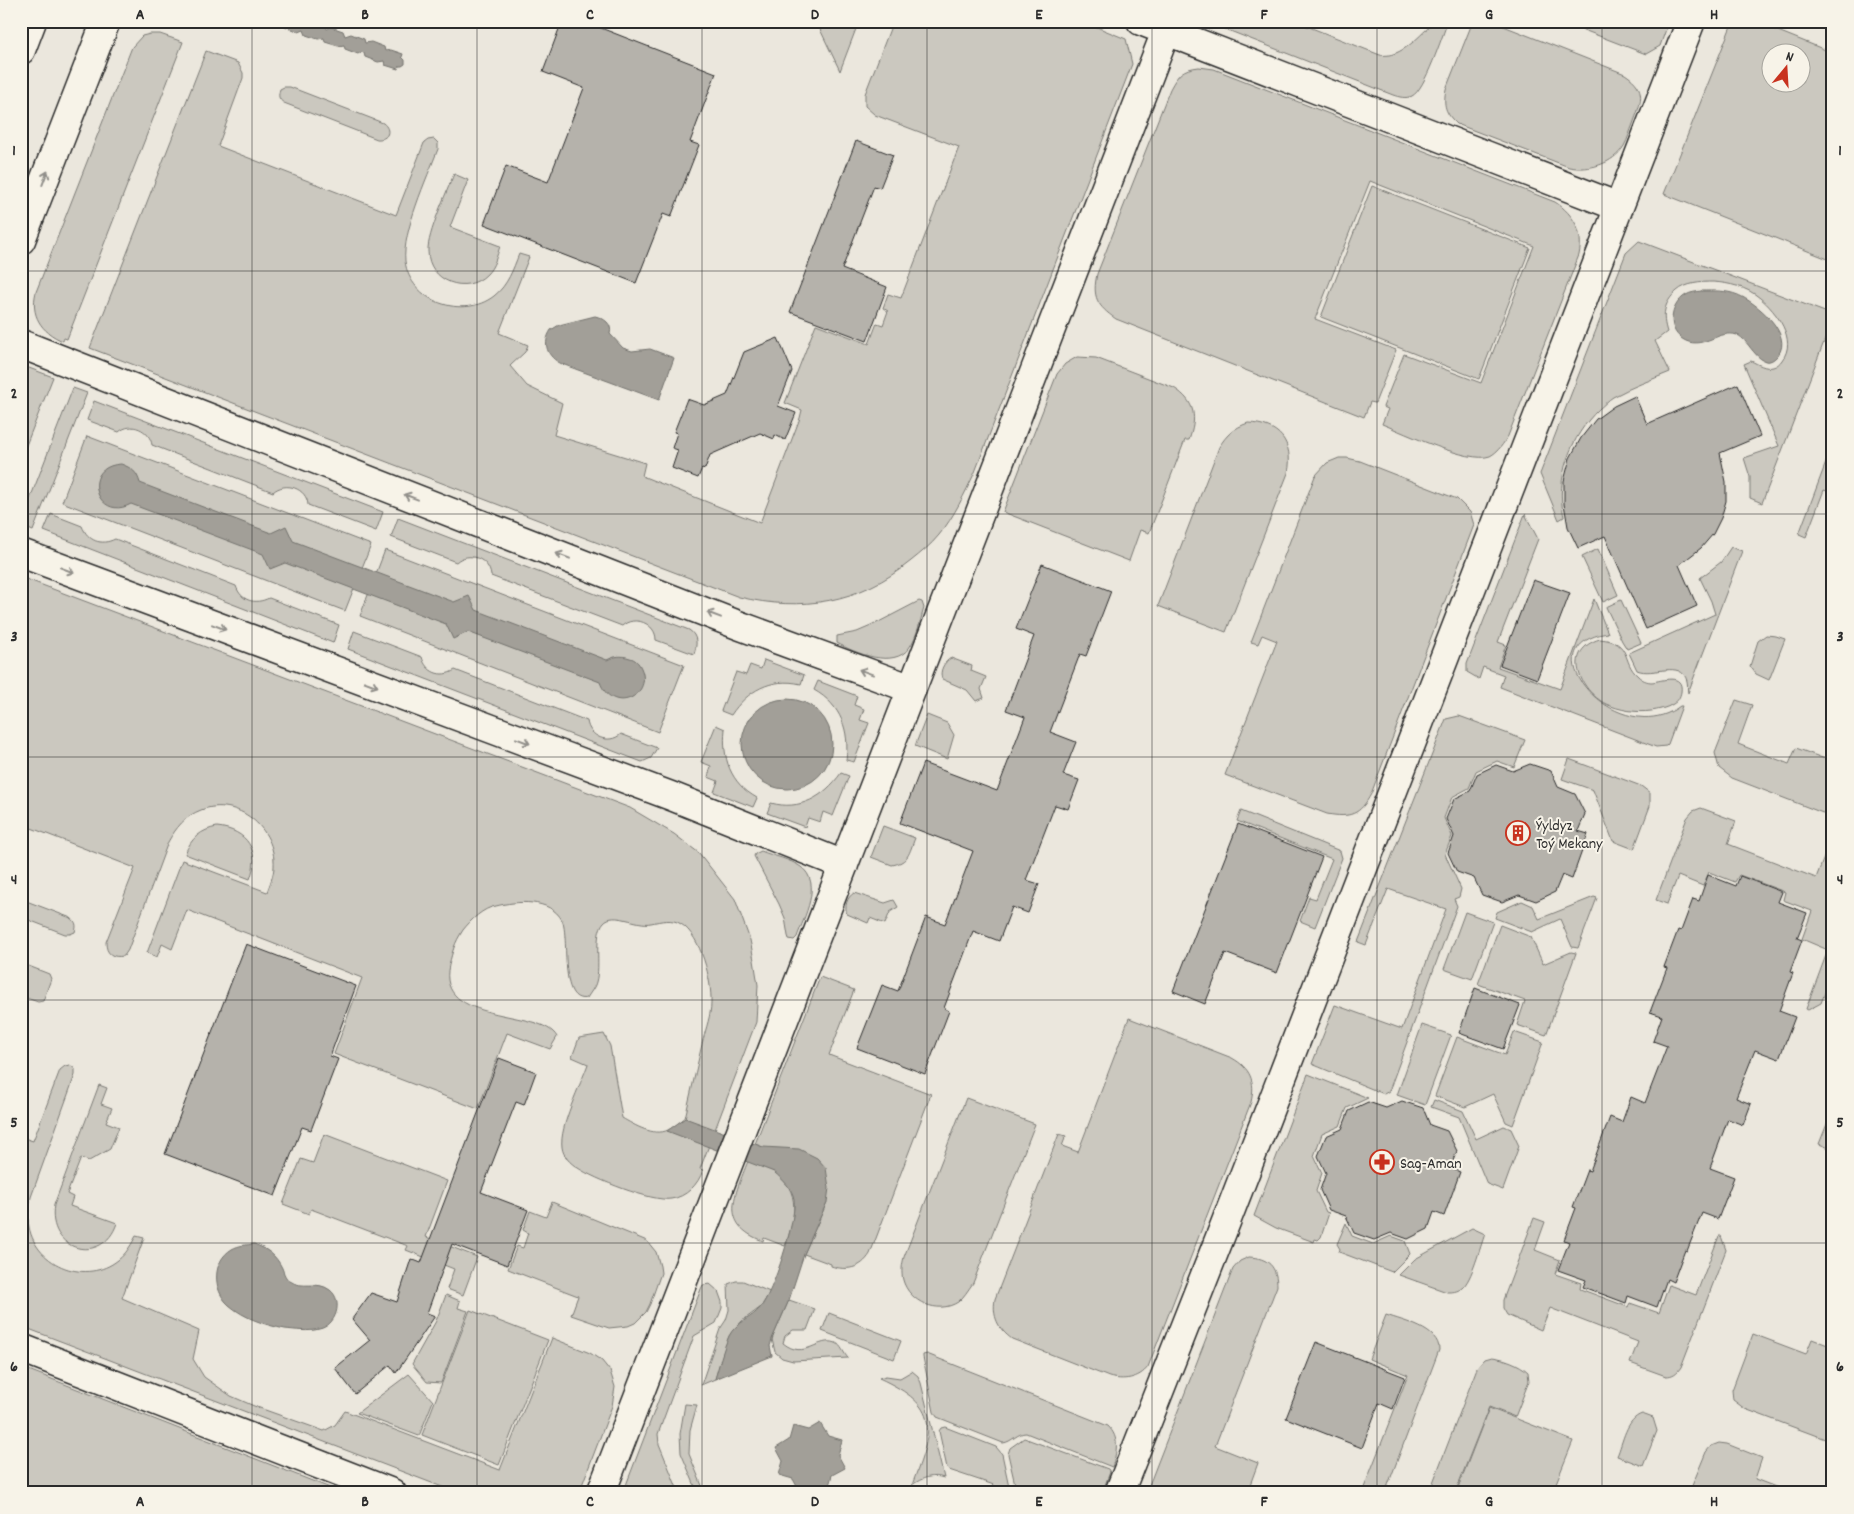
<svg xmlns="http://www.w3.org/2000/svg" width="1854" height="1514" viewBox="0 0 1854 1514" font-family="Dekko,sans-serif">
<style>
.green{fill:#cbc8bf;stroke:#7b7a75;fill-rule:evenodd}
.water{fill:#a29f98;stroke:#72716c}
.building{fill:#b5b2ab;stroke:#2b2b2b}
.lines{fill:none;stroke-linecap:round;stroke-linejoin:round}
.minor-casing{stroke:#2b2b2b;stroke-width:31}
.major-casing{stroke:#2b2b2b;stroke-width:31}
.minor{stroke:#f7f3e8;stroke-width:28}
.major{stroke:#f7f3e8;stroke-width:28}
.oneway{stroke:#918f8a}
.grid{fill:none;stroke:#2b2b2b;stroke-width:1;stroke-opacity:0.55}
.labels{text-anchor:middle;stroke-width:4;stroke-linejoin:round;paint-order:stroke}
.poi-label{font-size:16px;fill:#2b2b2b;stroke:#f7f3e8;text-anchor:start}
.neatline{fill:none;stroke:#2b2b2b;stroke-width:2}
.grid-label{font-size:16px;text-anchor:middle;font-weight:bold;fill:#2b2b2b}
</style>
<rect width="100%" height="100%" fill="#ebe7dd"/>
<filter id="ink" filterUnits="userSpaceOnUse"><feTurbulence type="fractalNoise" baseFrequency=".02" numOctaves="2"/><feDisplacementMap in="SourceGraphic" scale="10" xChannelSelector="R" yChannelSelector="G"/><feConvolveMatrix kernelMatrix="1 2 1 2 8 2 1 2 1" color-interpolation-filters="sRGB"/></filter>
<g filter="url(#ink)">
<path class="green" d="M817,21h42l-19,50 -23,-48z
M893,21h189l44,18 6,25 -157,408c-10,21 -21,45 -36,63 -8,10 -18,18 -28,26 -52,42 -109,51 -172,36l-649,-249 116,-297 32,12 5,10v5l-25,68 178,69 28,-72 4,-3 6,-1 4,4v6c-11,29 -36,83 -33,112 5,41 58,59 89,35 14,-11 19,-27 25,-42l10,3 -30,76 29,12 -3,7 -15,14 17,20 35,17 -8,32 91,28 -3,13 118,47 40,-105 2,-8 -17,-7 31,-79 53,20 8,-21 6,2 5,-14 -5,-3 5,-14 13,4 58,-151 -84,-32 -10,-9v-12z
M1215,21h79l86,34c21,4 41,-21 55,-34h13c-6,15 -23,69 -36,75 -6,3 -13,1 -19,-1l-168,-66 -8,-4z
M1473,21h18l134,53c23,15 16,28 8,50 -3,7 -5,15 -9,22 -11,18 -35,25 -55,21l-112,-43c-12,-11 -14,-19 -11,-35z
M1560,21h109l-9,25 -14,8z
M1733,21h20l80,32v208l-169,-67zM1802,52v30h-30v-30z
M150,34h10l23,8 -116,297 -3,-1 -1,3c-22,-9 -33,-26 -27,-49l96,-245 10,-11z
M1199,67l15,2 341,133c19,12 29,31 24,53l-71,181c-4,7 -10,16 -18,20 -21,8 -85,-23 -108,-32l6,-15 -5,-2 21,-53 77,29 53,-137 -164,-65 -55,138 81,31 -21,53 -5,-1 -6,15 -248,-98c-19,-13 -24,-22 -19,-45l73,-185c8,-15 12,-20 29,-22z
M284,87h6l93,36c9,7 5,17 -6,16l-93,-36c-6,-4 -6,-7 -4,-14z
M454,174l14,6 -18,47 50,19c-3,10 -6,21 -13,28 -21,22 -59,7 -59,-23 -1,-16 19,-60 26,-77z
M1372,186l158,62 -51,131 -158,-62z
M1639,241l191,73 2,7 -70,182 -12,-5v-21l-6,-19 35,-12 -35,-82 7,-3c7,3 14,8 22,6 4,-1 7,-4 9,-7 16,-20 -6,-49 -22,-62 -13,-11 -31,-15 -47,-16 -12,0 -27,1 -36,9 -14,12 -15,25 -10,41l-12,9 15,31c-19,8 -39,15 -57,25 -5,3 -9,8 -14,12 -29,28 -44,69 -35,108l-5,3 -19,-46 86,-221z
M1077,357l19,1 78,30c22,14 23,30 15,52h-4l-36,93 -9,-3 -11,31 -126,-49 54,-138 8,-10z
M21,367l8,1 24,9 -32,81z
M73,388l14,5 -54,138 -12,-5v-4z
M94,401l289,111 -7,19 -68,-26c-1,-17 -23,-24 -35,-13l-121,-47c-2,-15 -21,-24 -33,-13l-32,-12z
M1248,423c31,1 46,19 40,50l-62,159 -68,-26 61,-159c8,-13 15,-19 29,-24z
M87,436l284,109 -26,66 -283,-109z
M1833,444v49l-9,-3 -18,47 -7,-3z
M1339,458h8l13,3 97,38 13,13 4,13 -103,269c-11,21 -21,24 -44,20l-102,-39 52,-134 -15,-6 -4,9 -7,-2 64,-166 12,-13z
M51,514l31,12c6,15 19,20 33,13l121,47c5,15 19,19 33,12l70,27 -6,18 -289,-112z
M1525,514l13,25 -40,103 8,3 -8,22 62,22 34,-90 14,34c-86,13 12,119 72,73h2l-14,38 -2,2 -10,1 -156,-60 4,-12 -21,-8 -4,12 -12,-7v-8z
M398,518l291,112c9,6 8,15 5,24l-38,-14c0,-17 -22,-25 -34,-14l-131,-50c-2,-18 -23,-25 -35,-14l-65,-25z
M1731,547l11,4 -54,142c-1,-4 0,-8 -1,-12 -6,-22 -34,-4 -50,-11l-8,-17 86,-39 -4,-13 -11,-23 21,-16z
M1598,549l20,46 -15,7 -21,-45z
M385,550l299,115 -26,67 -298,-116z
M21,577l609,231 44,26 25,19 36,46 15,41 4,20 4,25 -2,37 -56,147 3,1c-5,15 -17,27 -32,29 -19,3 -77,-20 -93,-31 -8,-5 -15,-12 -16,-21 -3,-20 19,-63 26,-83l-16,-7 7,-19 25,-4 6,12 12,72c12,7 32,19 46,12 6,-3 12,-8 17,-12 6,-26 12,-52 18,-78 3,-12 8,-25 8,-37 1,-22 -10,-67 -30,-79 -9,-6 -20,-3 -30,-1 -14,3 -37,-12 -47,-1 -11,12 -3,44 -8,60 -1,5 -6,11 -9,16 -29,7 -17,-61 -25,-78 -12,-22 -46,-19 -66,-14 -13,2 -25,14 -33,24 -9,14 -10,20 -14,35 -14,61 92,42 108,72l-7,12 -43,-16 -29,76 -144,-55 28,-76 -175,-68 -15,39 -10,-5 -5,13 -10,-4 35,-93 85,32c3,-8 7,-18 7,-26 2,-38 -37,-70 -73,-56 -16,6 -25,18 -33,32l-40,108 -4,6c-12,2 -18,-2 -18,-14l29,-74 -114,-44z
M1621,600l20,43 -14,6 -5,-8 -16,-34z
M919,601l3,1 2,6c-4,13 -7,29 -15,40 -15,21 -54,5 -72,-5v-7l20,-4 14,-6z
M354,631l68,26c4,15 19,22 33,13l132,51c2,16 22,24 34,13l36,14 -6,10 -9,4 -294,-113z
M1766,635l10,1 9,3 -16,41 -13,-6 -6,-8 8,-25z
M1600,639c33,3 21,23 38,37 4,4 9,6 14,6 9,-1 32,-10 29,10 -1,5 -3,9 -8,12 -6,4 -15,6 -22,7 -14,2 -32,-1 -45,-7 -27,-14 -44,-54 -6,-65z
M951,658l21,8 -1,5 15,6 -5,12 3,9 -8,3 -9,-11 -25,-11c-3,-8 2,-17 9,-21z
M764,660l40,15 -3,9c-30,-7 -54,7 -70,31l-10,-4 15,-39 10,3 4,-10 11,4z
M818,681l39,15 -3,9 10,4 -4,11 9,3 -15,39 -8,-2c4,-29 -5,-55 -32,-70z
M1736,700l16,5 -14,39 51,20 7,-16 37,14v55l-101,-39 -13,-10 -4,-15z
M927,715l20,8 7,12 -7,24 -32,-13z
M1459,716l66,24 -11,27 -17,-6 -21,10 -7,17 -17,9 -8,21 8,18 -7,18 16,35 -2,8 -5,2 3,7 -68,185 -5,3 -72,-30 23,-59 67,24 44,-120 -58,-20 -22,56 -8,-3 88,-223z
M716,725l9,4c-3,29 5,54 32,69l-4,9 -39,-15 4,-11 -10,-4 3,-11 -10,-4z
M1569,759l72,27 9,7v13l-16,43 -21,-8 -20,-51 -31,-11z
M841,773l8,3 -16,40 -10,-4 -3,10 -12,-4 -3,9 -38,-14 4,-10c29,8 53,-6 70,-30z
M1701,808l35,13 -8,23 88,34 9,-23 8,3v113l-12,32 -13,7 -2,-1 22,-59 -26,-11 10,-28 -29,-11 2,-8 -46,-17 -4,7 -26,-10 -6,14 -25,-10 -11,28 -11,-4 31,-82 6,-7z
M1241,811l99,40 2,7 -27,69 -15,-6 9,-24 7,2 16,-40 -95,-38z
M883,826l32,12c-6,15 -6,24 -23,27l-21,-8z
M217,827c30,3 44,24 33,52l-65,-25c6,-16 16,-24 32,-27z
M761,851c12,5 29,8 40,16 22,16 3,50 -4,70l-3,3 -5,-1 -1,-3 -3,-18 -6,-14 -25,-48 1,-2z
M854,893l31,10 9,-3 4,7 -8,5 -5,12 -15,-6 -2,5 -21,-9c-3,-7 0,-17 7,-21z
M1594,897l3,1 -19,50 -6,-1 -12,-28 -28,13 -37,-14 2,-6 25,-11 11,5 6,13z
M21,899l50,19c5,4 6,7 4,14l-5,2h-5l-44,-17z
M1465,912l28,10 -21,57 -28,-10z
M1500,925l31,12 12,27 28,-12 5,1 -30,82 -29,-10 8,-24 -47,-17z
M21,963l28,11 2,5 -8,22 -5,1 -17,-6z
M820,977l34,13 -25,65 102,39 -61,160c-9,15 -24,17 -39,12v-2l-27,-10 23,-52 -64,-55 -8,-3z
M1129,1018l103,40c18,10 24,23 19,44l-103,265c-9,12 -25,14 -39,10l-97,-38c-14,-10 -20,-23 -17,-40l64,-165 7,2 -4,10 16,6z
M1422,1025l29,10 -26,70 -28,-10z
M1514,1032l29,10 -30,83 -7,-3 -13,-28 -28,13 -30,-11 22,-59 48,18z
M70,1065l5,4v6l-44,122c-2,10 -4,20 -2,30 8,40 58,58 89,33 8,-6 13,-15 18,-24l8,2 -22,60 77,33 -6,28 11,18 27,19 23,10 70,25 11,-6 10,-14 155,59 52,-132 38,15 12,8 8,10 5,16 -3,19 -33,87h-121l-437,-167v-189l12,4 27,-71 5,-4z
M1308,1074l60,24 -21,10 -7,18 -18,8 -8,22 8,17 -6,18 10,21 3,1 -8,24 -3,3 -3,-1 -1,3 -38,-14 -22,-12z
M99,1085l8,3 -6,16 11,4 -6,14 13,5 -9,22 -21,12 -8,-3 -14,36 6,3 -3,9 47,17c-14,43 -71,29 -63,-18z
M966,1098l69,26 -62,159c-5,7 -9,14 -15,19 -20,13 -49,0 -55,-22 -2,-8 -1,-15 1,-23z
M1434,1100l29,11 13,28 28,-13 7,3 8,17 -16,44 -16,-6 -28,-67 -28,-10z
M1833,1109v37l-1,3 -13,-5z
M324,1134l123,47 -21,56 51,20 -14,38 -16,-6 7,-20 -48,-19 2,-4 -97,-37 -2,5 -26,-10 18,-45 12,4z
M748,1161c9,3 18,6 26,11 28,18 21,48 11,74l-21,-8 -1,3c-45,-17 -28,-46 -15,-80z
M552,1202l95,39 9,11 4,14 1,7 -11,31 -4,8 -11,11 -7,3 -19,2 -38,-13 7,-19 -70,-27 9,-23 6,2 5,-15 -5,-3 7,-19 16,6z
M1534,1218l11,4 -10,28 25,10 -5,14 26,9 -1,6 48,18 2,-4 29,10 10,-28 27,10 23,-59h2l5,14 -45,117c-4,6 -8,9 -15,9l-36,-13 8,-21 -88,-34 -9,22 -34,-15 -4,-7v-8z
M1346,1223l6,13 21,8 18,-8 14,5 5,13 -18,18 -53,-20 1,-3 -3,-5z
M1472,1228l13,6c-5,13 -13,46 -23,54 -5,4 -10,4 -15,4l-48,-17 16,-16z
M1249,1257c19,1 28,9 28,29l-62,160 43,17 -11,30h-101l87,-224 7,-8z
M736,1281h7l27,11 -9,15 -19,14 -13,15 -14,43 -14,6 19,-56 6,-9 3,-10 -1,-26z
M710,1284l8,7 4,11v6l-6,15 -22,13 -36,98 1,10 20,49h-56l78,-204 2,-4z
M446,1295l14,6 -2,7 10,3 -27,72 -14,-1 -15,-18 24,-43z
M789,1300l26,9 -8,21h-14l-8,6 -2,7c22,18 35,-7 53,0 5,2 8,11 12,15l-55,3 -11,-3 -7,-6 -3,-13z
M470,1310l78,30 -49,125 -77,-30z
M829,1313l72,28 -7,18 -72,-28z
M1386,1315c17,6 54,14 53,35l-54,143h-23l46,-118 -39,-16z
M1753,1334l53,20 6,-15 21,8v95l-88,-33 -12,-9 -1,-10z
M927,1354l181,72c12,12 9,26 4,41l-86,-34c-9,0 -14,9 -23,10l-66,-26 -3,-5 -11,-55v-2z
M1492,1357c11,1 28,7 36,15l1,9 -14,36 -26,-10 -34,86h-26l48,-125 8,-9z
M21,1367l322,126h-322z
M912,1371l6,5 3,7 23,95c-12,-4 -22,0 -32,7 21,-56 30,-78 -33,-107l7,-2 14,2z
M409,1374l24,27 -14,35 -62,-23z
M685,1404l12,1 -7,25 -1,24 16,39h-7l-17,-40 -1,-19z
M1489,1408l84,33 -21,52h-96z
M1642,1414l11,4 4,13 -14,35 -26,-10c6,-14 9,-37 25,-42z
M945,1427l51,20 6,7 8,37 -1,2h-11l-4,-8 -45,-15 -2,-2 -8,-37 2,-3z
M1024,1438l84,31 2,3 -8,21h-85l-9,-39 2,-6z
M1719,1443l8,1 35,14 -7,21 36,14h-102l17,-41 5,-6z"/>
<path class="water" d="M284,21c15,0 33,-4 43,8l4,-2 12,4 2,5 6,-2 13,5 1,4 6,-1 13,5 1,4 6,-1 12,4 -1,3 3,3v4l-3,2h-3l-1,3 -13,-4 -1,-4 -6,1 -13,-5 -1,-4 -3,-1 -3,2 -13,-5 -1,-4 -6,1 -13,-4 -1,-4 -6,1 -12,-4 -2,-5 -5,2 -14,-6 1,-3z
M1701,291c13,0 25,-1 37,4 18,7 56,39 40,60 -17,21 -29,-17 -41,-20 -17,-6 -33,14 -51,6 -20,-9 -17,-36 0,-46 5,-3 10,-3 15,-4z
M595,316c9,2 18,8 15,18l13,14 9,3 18,-2 24,9 -15,42 -97,-36c-15,-7 -20,-20 -11,-34l8,-5z
M121,464c11,4 16,8 19,19l131,50 15,-7 7,15 161,61 15,-6 7,14 131,50c8,-4 14,-5 23,-2 5,1 9,5 11,10 13,28 -29,48 -41,14l-132,-50 -15,7 -7,-15 -161,-61 -15,6 -7,-15 -132,-50c-34,19 -52,-38 -10,-40z
M742 744a45 45 0 1 1 90 0a45 45 0 1 1-90 0Z
M685,1118l78,29 36,2 18,9 9,10 3,20 -2,14 -23,52 -15,46 -17,39 -2,7 2,10 -57,23c4,-14 8,-30 14,-43 7,-14 22,-17 31,-28 13,-15 37,-89 34,-109 -2,-11 -11,-19 -20,-27l-107,-41z
M254,1244c13,5 22,11 28,24 2,5 3,10 8,13 12,9 27,-1 40,9 14,11 6,36 -11,39 -10,3 -24,1 -34,0 -20,-4 -41,-11 -56,-24 -17,-15 -17,-44 3,-56 7,-4 14,-4 22,-5z
M820,1423l8,13 14,4 -4,15 7,13 -13,7 -4,14 -14,-4 -14,7 -7,-13 -14,-4 4,-14 -7,-13 13,-8 4,-14 15,4z"/>
<path class="building" d="M562,21h21l133,52 -26,69 9,3 -28,72 -8,-3 -27,69 -152,-59 22,-58 42,16 36,-94 -41,-16z
M856,141l37,14 -13,33 -6,-2 -32,83 45,18 -20,54 -77,-29z
M778,338l14,33 -14,35 18,7 -11,27 -10,-5 -1,4 -14,-6 -50,22 -5,14 -3,-1 -4,10 -26,-10 6,-18 -6,-2 5,-15 -3,-1 13,-33 17,6 23,-10 17,-43z
M1738,384l22,52 -40,17 6,29v19l-5,17 -8,16 -12,14 -22,17 18,41 -51,23 -41,-93 -27,12 -10,-21 -4,-23v-23l6,-23 11,-20 15,-19 18,-13 21,-10 12,28z
M1042,564l69,27 -25,65 -6,-2 -30,78 26,10 -13,33 16,5 -11,29 -13,-4 -29,75 13,4 -11,29 -16,-6 -13,34 -26,-10 -29,77 5,3 -24,63 -68,-26 25,-63 16,6 28,-74 19,7 28,-73 -73,-28 23,-60 74,28 28,-74 -19,-7 28,-74 -18,-7z
M1533,580l37,13 -33,86 -37,-14z
M1530,764l21,7 7,16 17,7 10,20 -7,17 10,3 -16,45 -10,-4 -7,17 -19,9 -17,-6 -17,7 -20,-7 -8,-17 -17,-6 -9,-19 6,-17 -8,-17 8,-20 16,-8 7,-17 19,-9 17,6z
M1238,824l84,33 -45,116 -52,-20 -20,51 -32,-13z
M1708,875l28,11 4,-10 42,16 -4,10 29,11 -10,25 5,2 -12,32 3,1 -14,38 16,6 -16,42 -24,-9 -19,48 15,6 -8,21 -15,-6 -18,49 24,9 -16,42 -16,-6 -15,38 -2,-1 -12,32 -6,-3 -10,28 -29,-11 -2,7 -43,-16 3,-7 -28,-10 11,-28 -5,-2 12,-32 -3,-1 14,-37 3,1 20,-54 12,5 9,-25 14,6 22,-57 -14,-5 9,-25 -12,-4 17,-44 -3,-1 14,-37 3,1 12,-32 6,2z
M246,944l110,42 -26,70 8,3 -27,71 -9,-3 -27,69 -110,-42z
M1475,988l45,17 -17,44 -44,-16z
M499,1058l37,14 -12,33 -8,-3 -35,90 47,18 -21,55 -55,-21 -25,69 8,3 -39,57 -6,-8 -35,29 -20,-26 35,-28 -18,-21 19,-26 26,9 14,-43 10,4z
M1402,1101l21,7 7,17 17,6 10,20 -7,17 10,4 -16,44 -10,-4 -6,17 -20,10 -17,-6 -17,7 -20,-7 -8,-17 -17,-6 -9,-20 6,-17 -8,-17 8,-20 16,-7 7,-18 19,-9 18,6z
M1316,1342l89,35 -12,32 -14,-6 -17,45 -76,-30z"/>
<g class="lines">
<defs>
<path id="minor" d="M1141,21l478,186
M21,344l717,281 174,64
M21,553l650,243 173,69
M21,1348l371,145
M601,1493l569,-1472
M1119,1493l105,-266 467,-1206"/>
<path id="major" d="M21,50l11,-29
M21,240l85,-219"/>
</defs>
<use href="#minor" class="minor-casing"/>
<use href="#major" class="major-casing"/>
<use href="#minor" class="minor"/>
<use href="#major" class="major"/>
</g>
<defs><path id="oneway-shaft" d="M-6 0H5M1.5-3L5.5 0L1.5 3" fill="none" stroke-width="1.6" stroke-linecap="round" stroke-linejoin="round" transform="scale(1.25)"/></defs>
<g class="oneway">
<use href="#oneway-shaft" transform="translate(45 178) rotate(-69)"/>
<use href="#oneway-shaft" transform="translate(411 497) rotate(-159)"/>
<use href="#oneway-shaft" transform="translate(563 556) rotate(-159)"/>
<use href="#oneway-shaft" transform="translate(67 570) rotate(21)"/>
<use href="#oneway-shaft" transform="translate(714 615) rotate(-159)"/>
<use href="#oneway-shaft" transform="translate(219 627) rotate(21)"/>
<use href="#oneway-shaft" transform="translate(866 672) rotate(-160)"/>
<use href="#oneway-shaft" transform="translate(371 684) rotate(21)"/>
<use href="#oneway-shaft" transform="translate(523 741) rotate(21)"/>
</g>
</g>
<path class="grid" d="M252,21v1472M477,21v1472M702,21v1472M927,21v1472M1152,21v1472M1377,21v1472M1602,21v1472M21,271h1812M21,514h1812M21,757h1812M21,1000h1812M21,1243h1812"/>
<defs>
<symbol id="building-ring" viewBox="-11 -11 22 22"><circle r="9.5" fill="#f7f3e8" stroke="#c8321e" stroke-width="1.5"/><path d="M-4-6H4V6H1V3H-1V6H-4ZM-2.5-4.3h1.7v1.8h-1.7ZM.8-4.3h1.7v1.8H.8ZM-2.5-1h1.7V.8h-1.7ZM.8-1h1.7V.8H.8Z" fill="#c8321e"/></symbol>
<symbol id="pharmacy-ring" viewBox="-11 -11 22 22"><circle r="9.5" fill="#f7f3e8" stroke="#c8321e" stroke-width="1.5"/><path d="M-2-6h4v4h4v4h-4v4h-4v-4h-4v-4h4Z" fill="#c8321e"/></symbol>
</defs>
<g fill-rule="evenodd">
<use href="#building-ring" x="1504" y="819" width="28" height="28"/>
<use href="#pharmacy-ring" x="1368" y="1148" width="28" height="28"/>
</g>
<g class="labels">
<g class="poi-label">
<text x="1536" y="830">Ýyldyz<tspan x="1536" dy="18">Toý Mekany</tspan></text>
<text x="1400" y="1168">Sag-Aman</text>
</g>
</g>
<rect width="1854" height="1514" fill="none" stroke="#f7f3e8" stroke-width="55"/>
<g transform="translate(1786 68) rotate(18)"><circle r="24" fill="#f7f3e8" stroke="#a5a39c"/>
<path d="M0-4L9 19L0 12L-9 19Z" fill="#c8321e"/>
<text y="-8" font-size="14" font-weight="bold" text-anchor="middle" fill="#2b2b2b">N</text>
</g>
<rect x="28" y="28" width="1798" height="1458" class="neatline"/>
<g class="grid-label">
<text x="140" y="19">A</text>
<text x="365" y="19">B</text>
<text x="590" y="19">C</text>
<text x="815" y="19">D</text>
<text x="1039" y="19">E</text>
<text x="1264" y="19">F</text>
<text x="1489" y="19">G</text>
<text x="1714" y="19">H</text>
<text x="14" y="155">1</text>
<text x="1840" y="155">1</text>
<text x="14" y="398">2</text>
<text x="1840" y="398">2</text>
<text x="14" y="641">3</text>
<text x="1840" y="641">3</text>
<text x="14" y="884">4</text>
<text x="1840" y="884">4</text>
<text x="14" y="1127">5</text>
<text x="1840" y="1127">5</text>
<text x="14" y="1371">6</text>
<text x="1840" y="1371">6</text>
<text x="140" y="1506">A</text>
<text x="365" y="1506">B</text>
<text x="590" y="1506">C</text>
<text x="815" y="1506">D</text>
<text x="1039" y="1506">E</text>
<text x="1264" y="1506">F</text>
<text x="1489" y="1506">G</text>
<text x="1714" y="1506">H</text>
</g>
</svg>
